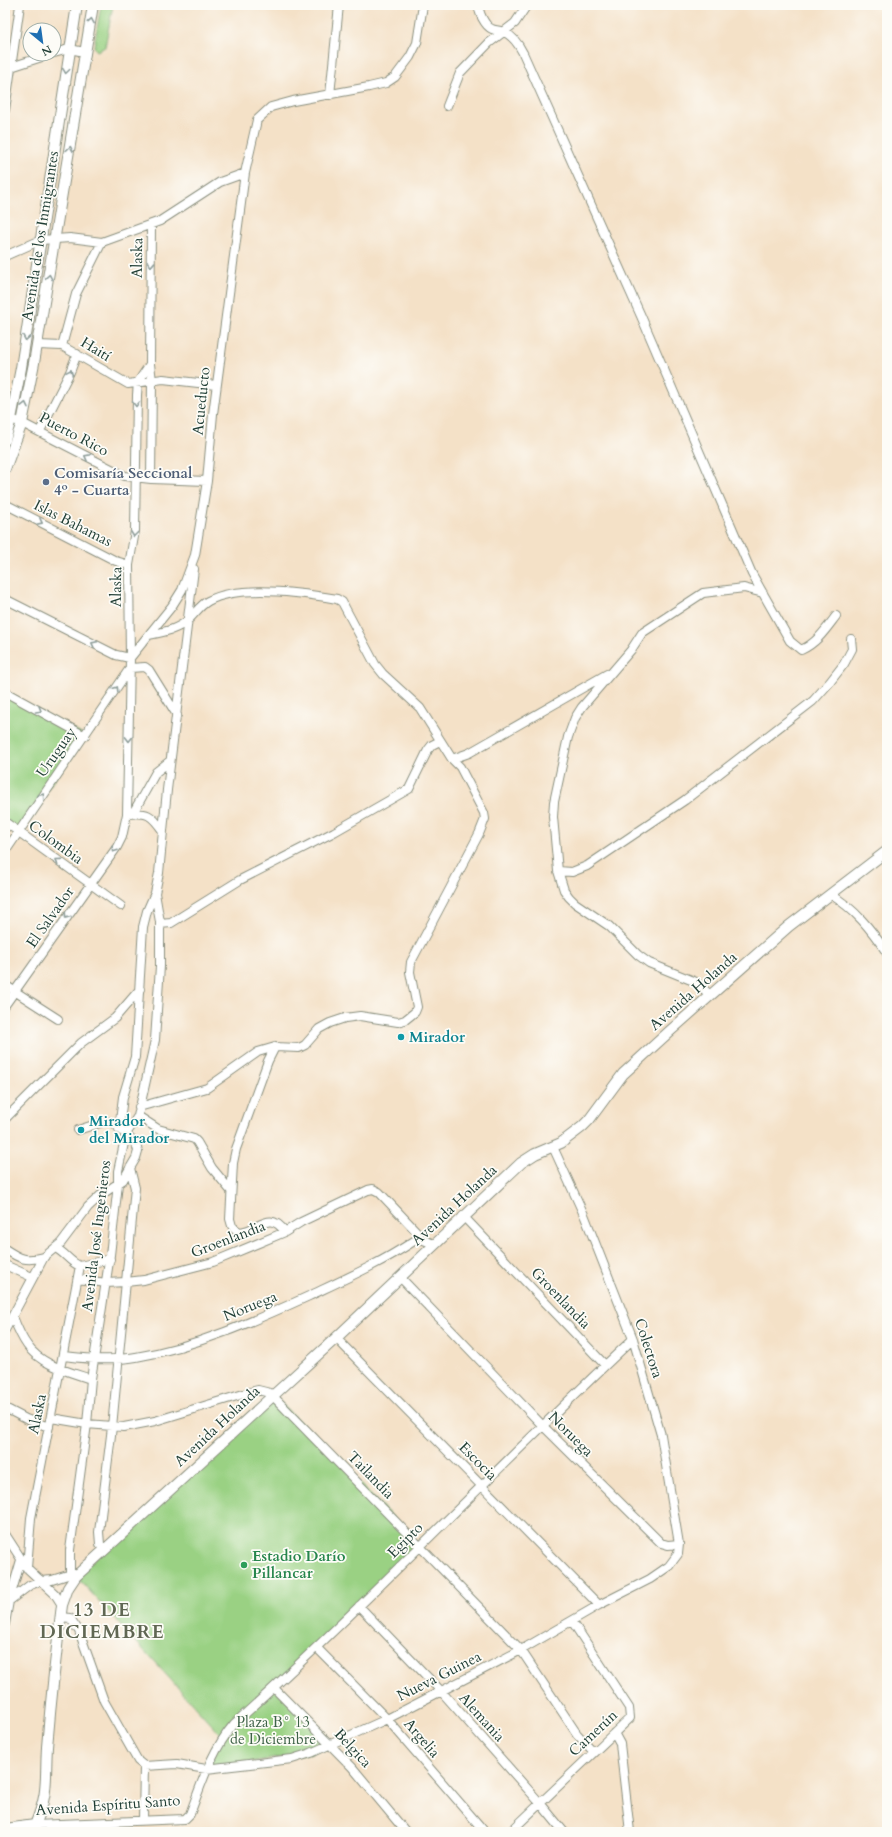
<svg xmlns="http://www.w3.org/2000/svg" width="892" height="1837" viewBox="0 0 892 1837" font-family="Cardo,serif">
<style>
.green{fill:#9ad183;stroke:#5c875c}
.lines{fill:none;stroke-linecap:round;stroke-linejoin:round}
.minor-casing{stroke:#8a8f7e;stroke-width:10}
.tertiary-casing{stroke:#8a8f7e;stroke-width:12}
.minor{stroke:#fff;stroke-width:8}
.tertiary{stroke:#fff;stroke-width:10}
.oneway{stroke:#8f9e9a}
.service-dot{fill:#5c6f8a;stroke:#fdfcf7;stroke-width:1.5}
.culture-dot{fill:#0f9aa8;stroke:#fdfcf7;stroke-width:1.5}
.leisure-dot{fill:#2e9e5b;stroke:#fdfcf7;stroke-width:1.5}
.labels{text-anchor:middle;stroke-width:3.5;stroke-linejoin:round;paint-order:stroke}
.street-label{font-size:15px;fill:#1f3d34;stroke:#fdfcf7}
.service-label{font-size:15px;font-weight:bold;fill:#4e5e75;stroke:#fdfcf7;text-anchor:start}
.culture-label{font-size:15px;font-weight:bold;fill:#0d838f;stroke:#fdfcf7;text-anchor:start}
.leisure-label{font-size:15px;font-weight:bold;fill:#27864d;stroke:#fdfcf7;text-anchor:start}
.park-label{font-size:15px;fill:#3e6248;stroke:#fdfcf7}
.district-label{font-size:19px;font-weight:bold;letter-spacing:1px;fill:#606753;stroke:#fdfcf7}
</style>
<rect width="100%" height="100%" fill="#fdfcf7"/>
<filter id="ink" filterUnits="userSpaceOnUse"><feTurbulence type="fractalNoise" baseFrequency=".025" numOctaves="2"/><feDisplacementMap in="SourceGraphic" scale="8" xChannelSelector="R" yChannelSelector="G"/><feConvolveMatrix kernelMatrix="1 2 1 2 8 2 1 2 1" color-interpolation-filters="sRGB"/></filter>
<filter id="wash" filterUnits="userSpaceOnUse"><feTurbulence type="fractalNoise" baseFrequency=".012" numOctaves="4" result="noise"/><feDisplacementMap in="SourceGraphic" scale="16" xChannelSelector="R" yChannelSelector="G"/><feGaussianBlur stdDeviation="0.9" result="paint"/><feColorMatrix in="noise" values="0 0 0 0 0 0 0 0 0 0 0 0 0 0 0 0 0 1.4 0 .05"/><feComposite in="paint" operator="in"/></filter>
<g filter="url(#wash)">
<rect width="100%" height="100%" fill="#f4e1c7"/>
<path class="green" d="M101,5h12l-8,42 -8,4 -2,-2 -1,-3z
M5,692l80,44 -67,95 -13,-9z
M273,1395l147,150 -146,143 57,56 -20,9 -105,16 17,-32 -147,-161z"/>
</g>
<g filter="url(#ink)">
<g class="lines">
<defs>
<path id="minor" d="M479,5c-1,7 6,21 13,24 4,2 8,1 12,3 9,4 15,13 19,21l118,263 111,258 38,67 11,9c16,-7 25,-21 35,-34
M54,53l15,-4 16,3
M8,68l43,-14
M330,95l9,-90
M447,106l13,-33 29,-30 26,-20 12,-18
M5,110l15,-105
M5,256l36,-16 29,-2 32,4
M38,345l24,1 66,38 35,-5 53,6
M62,346l14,-52 26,-52 58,-21 60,-39 25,-9
M150,364l2,17 -1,98
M6,421l5,-2 11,4 103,53 26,3 56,2
M40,431l30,-59 7,-18
M5,504l111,57 13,4
M5,599l111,56 14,3
M130,658l42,-52 10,-16 13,-35 12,-74 6,-67 32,-241 12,-53 14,-13 22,-6 76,-14 17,-4 9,-6 15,-20 7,-14 6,-38
M5,692l80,44
M452,759l17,-6 138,-79
M133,813l23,-41 14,-11
M5,822l116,84
M163,831l4,-41 27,-221
M5,852l125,-184 15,-1 4,3 28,45
M558,871l14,1 15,-6 98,-66 128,-99 17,-19 14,-18 8,-15 -1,-10
M830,894c25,15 41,35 57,59
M160,924l11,-1 69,-43 94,-48 75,-43 19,-39 4,-5 8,-4
M5,985l53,34
M710,995l-14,-13 -47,-19 -11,-8 -29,-29 -34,-23 -6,-6 -5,-7 -6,-19 -5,-54 1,-15 14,-65 7,-19 7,-11 49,-57 11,-17 61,-40 41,-5 19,5
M5,1005l112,-158 5,-10 5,-23 3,-156 -1,-93 6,-34 2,-136 1,-13 12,-18 1,-139
M275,1047l-7,14 -32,88 -3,14 -3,56 2,7 7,6c20,-1 30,-23 46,0
M139,1107l68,-19 51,-36 17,-5 24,1 6,-3 14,-16 11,-6 15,-5 15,-2 38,6 7,-2 10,-8 2,-5 -7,-35 1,-10 68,-128 6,-15 -1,-6 -24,-46 -8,-8 -32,-51 -37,-34 -8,-10 -33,-62 -5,-3c-34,-6 -98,-15 -129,2 -9,5 -13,13 -20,19 -11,10 -25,12 -39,15
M138,1116l20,13 36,10 3,3 15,26 19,23
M5,1119l76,-76 34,-25 25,-29
M119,1129l4,-32 12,-40 8,-130 4,-16 8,-18
M463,1216l142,149
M55,1248c10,4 15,15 25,18l30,-7
M5,1249c15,10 21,13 39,8
M5,1265l27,12
M400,1277l142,148 119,118 7,2 11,-1
M78,1279l28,4 20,-1 18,-2 69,-18 72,-30 16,-10 67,-32 5,-1 6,3 38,40 4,7
M13,1317c4,10 8,20 14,28 13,20 43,27 64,34
M5,1330l39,-73 17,-14 27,-36 13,-12 22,-15 13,-22 2,-7 -2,-7 -22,-21 -8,-2 -28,9
M336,1338l263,267
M64,1356c23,3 48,5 72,1 60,-10 118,-36 173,-61 36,-17 72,-33 105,-55l7,-2 13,5
M5,1408l21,11 23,8
M51,1418l36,6 37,3 31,-6 95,-29 8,-2 12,3 251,257 56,84 16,17
M5,1534l22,34 28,26 7,11
M106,1549l-6,-5 -1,-12 13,-105 23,-239 -5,-20
M27,1568l4,-50 49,-252
M70,1574v-24l17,-126 4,-45 19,-124 8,-71v-13l8,-37 12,-18 17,-76 5,-74v-44l-5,-29 4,-20 4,-42c-12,-17 -15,-19 -36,-17
M5,1604l25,-19 11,-4 11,-1 22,-7
M359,1606l82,85 99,112 24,29
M60,1617l10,1 9,13 25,70 34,60 6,5 33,-2 29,5 86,-10 19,-6 76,-34 134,-69 78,-45 51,-26 19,-13 9,-12 1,-10 -18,-109 -28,-96 -48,-122 -32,-70
M5,1624l4,-23 12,-41
M317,1648l70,71 98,113
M274,1688l78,79 54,65
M614,1733l6,11 10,88
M143,1820l1,-54
M34,1832l1,-7 150,-6 5,-5c12,-32 22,-64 44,-90 137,-124 264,-258 399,-385
M510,1832l120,-114 -1,-10 -57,-87"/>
<path id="tertiary" d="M5,440l6,-21 10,-51 56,-363
M5,469l17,-46 12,-60 59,-358
M5,1829l30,-4c14,-32 10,-46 12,-78 4,-47 9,-95 15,-142l6,-17 8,-12 260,-238 185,-175 14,-9 26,-11 21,-16 7,-7 34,-46 47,-43 119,-105 98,-75"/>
</defs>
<use href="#minor" class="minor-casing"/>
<use href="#tertiary" class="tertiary-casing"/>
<use href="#minor" class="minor"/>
<use href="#tertiary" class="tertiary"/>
</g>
<defs><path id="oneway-chevron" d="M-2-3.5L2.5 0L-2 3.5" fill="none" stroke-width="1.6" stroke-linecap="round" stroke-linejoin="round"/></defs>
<g class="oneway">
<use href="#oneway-chevron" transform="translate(91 21) rotate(-80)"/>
<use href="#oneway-chevron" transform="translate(66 71) rotate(98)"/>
<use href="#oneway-chevron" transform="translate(70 149) rotate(-81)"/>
<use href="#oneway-chevron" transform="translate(151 264) rotate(92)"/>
<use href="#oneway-chevron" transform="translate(49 277) rotate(-81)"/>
<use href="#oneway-chevron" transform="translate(26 338) rotate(99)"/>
<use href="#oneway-chevron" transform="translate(70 372) rotate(-66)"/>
<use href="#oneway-chevron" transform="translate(136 404) rotate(91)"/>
<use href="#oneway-chevron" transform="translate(25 405) rotate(-78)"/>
<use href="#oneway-chevron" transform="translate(87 457) rotate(-152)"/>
<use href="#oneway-chevron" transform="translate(40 522) rotate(27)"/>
<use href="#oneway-chevron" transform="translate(134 534) rotate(97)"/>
<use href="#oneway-chevron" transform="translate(94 644) rotate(-153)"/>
<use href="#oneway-chevron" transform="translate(116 689) rotate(-57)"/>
<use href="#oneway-chevron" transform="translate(39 710) rotate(30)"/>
<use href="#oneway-chevron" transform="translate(129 739) rotate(91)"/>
<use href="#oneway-chevron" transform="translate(42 796) rotate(-55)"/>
<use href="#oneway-chevron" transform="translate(114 850) rotate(124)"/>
<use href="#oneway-chevron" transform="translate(58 861) rotate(-144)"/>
<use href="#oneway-chevron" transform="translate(67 916) rotate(125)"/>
</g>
</g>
<circle class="service-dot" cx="46" cy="482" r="4"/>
<g class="culture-dot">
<circle cx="401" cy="1037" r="4"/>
<circle cx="81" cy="1130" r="4"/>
</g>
<circle class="leisure-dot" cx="244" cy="1565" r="4"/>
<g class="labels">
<g class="street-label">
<text transform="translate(40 236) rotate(-81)" y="5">Avenida de los Inmigrantes</text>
<text transform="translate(137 258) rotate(-89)" y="5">Alaska</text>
<text transform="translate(96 349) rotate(31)" y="5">Haití</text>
<text transform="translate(201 401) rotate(-84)" y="5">Acueducto</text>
<text transform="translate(74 434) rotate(28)" y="5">Puerto Rico</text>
<text transform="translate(73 523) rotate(27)" y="5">Islas Bahamas</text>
<text transform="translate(116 587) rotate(-89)" y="5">Alaska</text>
<text transform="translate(56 752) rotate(-55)" y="5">Uruguay</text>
<text transform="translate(56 842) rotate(36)" y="5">Colombia</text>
<text transform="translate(50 917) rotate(-55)" y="5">El Salvador</text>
<text transform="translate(693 991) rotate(-41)" y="5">Avenida Holanda</text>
<text transform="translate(454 1205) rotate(-43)" y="5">Avenida Holanda</text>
<text transform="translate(96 1236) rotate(-83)" y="5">Avenida José Ingenieros</text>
<text transform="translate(228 1239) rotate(-21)" y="5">Groenlandia</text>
<text transform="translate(561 1298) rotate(46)" y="5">Groenlandia</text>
<text transform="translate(250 1306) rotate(-22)" y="5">Noruega</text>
<text transform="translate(649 1348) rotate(72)" y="5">Colectora</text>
<text transform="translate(37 1414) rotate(-78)" y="5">Alaska</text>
<text transform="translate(217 1426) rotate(-43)" y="5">Avenida Holanda</text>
<text transform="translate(571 1434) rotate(45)" y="5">Noruega</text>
<text transform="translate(478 1461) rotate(45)" y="5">Escocia</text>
<text transform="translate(371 1475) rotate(46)" y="5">Tailandia</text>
<text transform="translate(405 1540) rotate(-45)" y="5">Egipto</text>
<text transform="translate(439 1676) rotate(-27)" y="5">Nueva Guinea</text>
<text transform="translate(482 1717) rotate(48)" y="5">Alemania</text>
<text transform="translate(593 1733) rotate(-43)" y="5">Camerún</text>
<text transform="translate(422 1738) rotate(49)" y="5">Argelia</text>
<text transform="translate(353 1748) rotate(47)" y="5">Belgica</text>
<text transform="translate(108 1805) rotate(-4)" y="5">Avenida Espíritu Santo</text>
</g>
<g class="service-label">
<text x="54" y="478">Comisaría Seccional<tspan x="54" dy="17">4º - Cuarta</tspan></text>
</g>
<g class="culture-label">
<text x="409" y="1042">Mirador</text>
<text x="89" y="1126">Mirador<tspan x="89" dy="17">del Mirador</tspan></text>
</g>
<g class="leisure-label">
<text x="252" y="1561">Estadio Darío<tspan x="252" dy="17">Pillancar</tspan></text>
</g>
<g class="park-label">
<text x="273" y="1727">Plaza B° 13<tspan x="273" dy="17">de Diciembre</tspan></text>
</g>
<g class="district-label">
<text x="102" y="1616">13 DE<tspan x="102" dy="22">DICIEMBRE</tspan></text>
</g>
</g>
<rect width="892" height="1837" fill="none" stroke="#fdfcf7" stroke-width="20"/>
<g transform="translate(42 42) rotate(151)"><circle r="19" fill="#fdfcf7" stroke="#a4b0a9"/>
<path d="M0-3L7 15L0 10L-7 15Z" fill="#1f6fb2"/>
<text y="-6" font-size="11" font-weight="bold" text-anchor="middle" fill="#1f3d34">N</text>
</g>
</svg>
